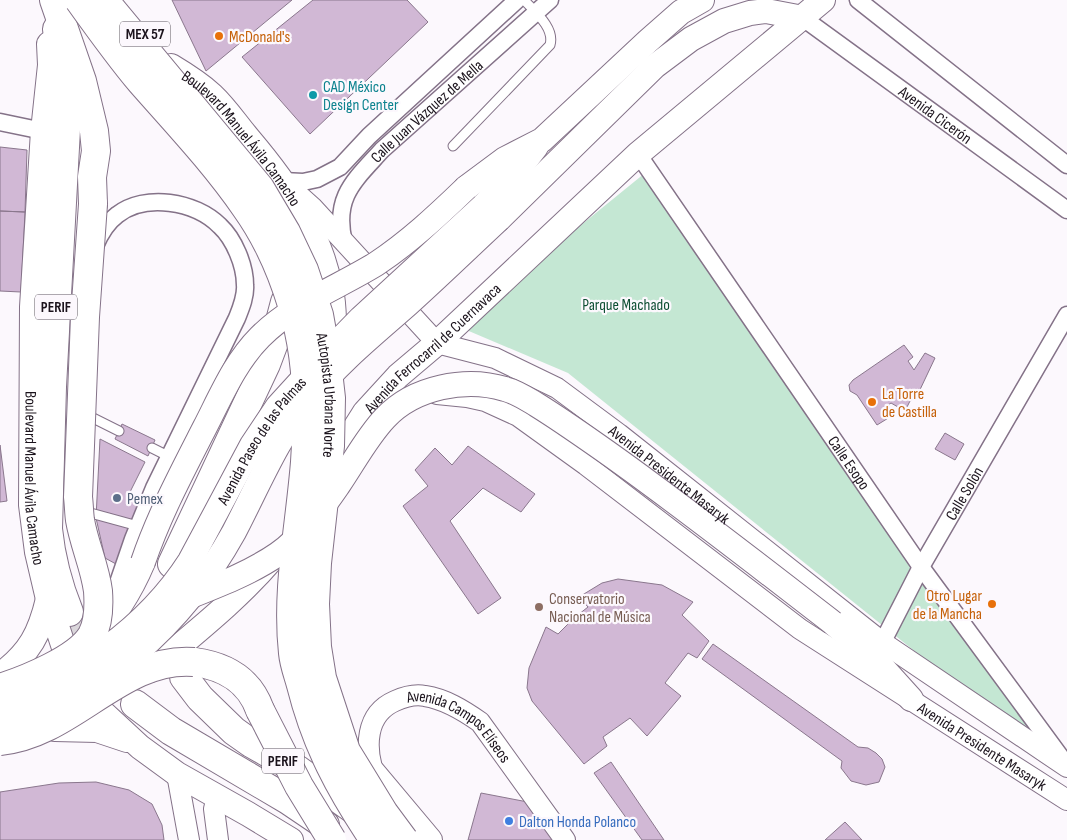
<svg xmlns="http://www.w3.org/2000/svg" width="1067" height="840" viewBox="0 0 1067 840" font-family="'Sofia Sans Condensed',sans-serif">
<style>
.park{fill:#c4e7d3}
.building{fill:#d1b8d5;stroke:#8a778d}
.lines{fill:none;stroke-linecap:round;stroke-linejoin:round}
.trunk-tunnel{stroke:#dad6db;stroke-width:28;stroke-dasharray:28 14;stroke-linecap:butt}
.service-casing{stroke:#847288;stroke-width:11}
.minor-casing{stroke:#847288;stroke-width:19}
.tertiary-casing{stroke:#847288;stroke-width:22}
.secondary-casing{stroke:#847288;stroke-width:26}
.trunk-casing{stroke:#847288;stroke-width:30}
.motorway-casing{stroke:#847288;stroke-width:30}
.service{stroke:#fff;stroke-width:9}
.minor{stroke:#fff;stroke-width:16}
.tertiary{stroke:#fff;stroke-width:20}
.secondary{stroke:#fff;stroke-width:24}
.trunk{stroke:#fff;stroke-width:28}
.motorway{stroke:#fff;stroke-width:28}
.secondary-bridge-casing{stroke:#847288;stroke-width:26;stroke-linecap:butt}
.motorway-bridge-casing{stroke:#847288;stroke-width:30;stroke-linecap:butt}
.secondary-bridge{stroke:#fff;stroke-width:24}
.motorway-bridge{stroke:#fff;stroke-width:28}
.food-dot{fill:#e8710a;stroke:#fcf8fd;stroke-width:2}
.culture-dot{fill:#0f9aa8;stroke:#fcf8fd;stroke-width:2}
.service-dot{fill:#5c6f8a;stroke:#fcf8fd;stroke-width:2}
.education-dot{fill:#8d6e63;stroke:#fcf8fd;stroke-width:2}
.shop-dot{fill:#3f7fe0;stroke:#fcf8fd;stroke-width:2}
.labels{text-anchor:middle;stroke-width:4.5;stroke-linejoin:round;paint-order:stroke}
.shield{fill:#fcf8fd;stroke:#5e5860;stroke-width:1}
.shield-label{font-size:15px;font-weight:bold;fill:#1b131c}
.food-label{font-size:16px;fill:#c56008;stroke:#fcf8fd;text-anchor:start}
.culture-label{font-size:16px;fill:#0d838f;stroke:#fcf8fd;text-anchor:start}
.street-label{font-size:16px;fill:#1b131c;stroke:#fcf8fd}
.park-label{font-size:16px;fill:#0f4f34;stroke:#fcf8fd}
.service-label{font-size:16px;fill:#4e5e75;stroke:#fcf8fd;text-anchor:start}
.education-label{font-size:16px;fill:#785e54;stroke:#fcf8fd;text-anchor:start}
.shop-label{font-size:16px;fill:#366cbe;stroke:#fcf8fd;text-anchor:start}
</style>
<rect width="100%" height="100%" fill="#fcf8fd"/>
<path class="park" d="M645,173l410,583 -72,-50 -415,-333 -111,-47z"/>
<path class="building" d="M172,0h120l-86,71z
M313,0h94l21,22 -118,112 -68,-77z
M0,147l27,3 -2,62 -25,-1z
M0,211l25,1 -4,80 -21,-1z
M904,345l9,12 -5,4 6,9 11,-17 10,5 -18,38 -7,5 -5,10 -14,-8 -7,5 6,9 -13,8 -20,-30 -7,-4 -1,-6 4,-5z
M122,424l33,16 -7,16 -33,-17z
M945,433l19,11 -9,16 -20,-11z
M100,439l45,23 -16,32 18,8 -31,62 -11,-6 -9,-40z
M0,445l7,56 -7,1z
M468,446l67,48 -14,18 -38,-24 -33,33 51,77 -23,16 -75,-108 25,-20 -13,-16 20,-22 17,17z
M618,579l44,6 31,17 -11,13 27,26 -12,17 -9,-5 -23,30 16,13 -34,40 -17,-18 -27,19 4,9 -23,18 -52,-63 -5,-13 2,-20 17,-41 12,7 16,-16 14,-11 -9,-10 23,-14z
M713,644l145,103 10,1 8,5 6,6 3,8 -6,15 -13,3 -15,-4 -10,-13 1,-7 -140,-102z
M611,762l53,78h-22l-48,-67z
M96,782l33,8 23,14 10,21 2,15h-164v-48l59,-9z
M481,793l52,10 23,37h-88z
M845,822l17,18h-37z"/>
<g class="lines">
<path class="trunk-tunnel" d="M69,612l7,18 20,33"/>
<defs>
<path id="service" d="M453,146l97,-101c5,-17 -15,-33 -26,-45
M85,414l34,17
M152,448l18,9
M83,511l55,15"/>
<g id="minor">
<path d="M858,0l209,165"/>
<path id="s1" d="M803,18l264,192"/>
<path d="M0,122l43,9"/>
<path id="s2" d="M638,154l283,413 142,193"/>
<path d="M283,181l20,1 14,-3 23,-12 29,-31 148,-136"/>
<path id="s3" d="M344,243c-11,-46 10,-62 38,-93l168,-150"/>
<path d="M95,246c5,-12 11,-23 22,-31 28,-22 78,-14 103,11 14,13 25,39 25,59 1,11 -4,23 -8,33l-83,170 -21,51 -23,67"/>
<path id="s4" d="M877,653l44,-86 146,-252"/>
</g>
<g id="tertiary">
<path id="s5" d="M293,190l20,18 124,135 58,15 62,30 62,46 263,208 185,125"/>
<path id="s6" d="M437,394l30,3 18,4 33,15 68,49 214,164 267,171"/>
<path d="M177,774l12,66"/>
<path id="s7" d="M374,774c-9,-26 -9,-60 21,-73 9,-4 20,-7 30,-5 20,3 38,14 55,26l85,118"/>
<path d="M217,797l-3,12 4,31"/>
</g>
<g id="secondary">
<path id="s8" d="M49,44l1,21 -7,66 -11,176 -1,198 6,47 11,47 20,61 17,29 14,20 41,38 37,27 71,40 43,26"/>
<path id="s9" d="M171,66c15,9 29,18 41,29 14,13 25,30 37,44 39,46 73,95 83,156 3,19 2,39 3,58"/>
<path d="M466,188l39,-29 37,-19 106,-99 33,-29 21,-12"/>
<path d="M483,206l32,-32 21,-27"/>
<path d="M499,219l156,-153 36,-27 33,-18 26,-8 16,-2 37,7"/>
<path id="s10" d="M329,473l7,-15 29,-46 33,-36 39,-33 201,-189 185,-154"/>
<path d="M833,623l41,35 37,41"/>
<path d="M90,644c23,-25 40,-51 53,-82"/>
<path d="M151,670c42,-36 85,-69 121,-111"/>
<path d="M0,675c30,-22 40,-42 48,-76"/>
<path d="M55,729l42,1 30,10"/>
<path d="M362,759l68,81"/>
</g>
<path id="trunk" d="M57,29l8,61 1,39 -14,258 -4,142c3,29 10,56 21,83
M172,564l94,-200 9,-24 10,-38
M184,677l16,21 34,33 17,12 47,27 58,41
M135,704l36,27 117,69 37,25"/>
<path id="motorway" d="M54,0l28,81 12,50 2,20 -4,26 1,27
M194,662c30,4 55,17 66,48"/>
</defs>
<use href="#service" class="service-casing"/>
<use href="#minor" class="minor-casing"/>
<use href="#tertiary" class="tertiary-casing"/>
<use href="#secondary" class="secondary-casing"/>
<use href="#trunk" class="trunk-casing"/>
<use href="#motorway" class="motorway-casing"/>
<use href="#service" class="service"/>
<use href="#minor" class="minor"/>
<use href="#tertiary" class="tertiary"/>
<use href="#secondary" class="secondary"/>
<use href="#trunk" class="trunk"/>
<use href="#motorway" class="motorway"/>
<defs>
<g id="secondary-bridge">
<path d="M143,562c16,-47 39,-90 62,-135 16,-31 30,-65 55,-90 33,-33 77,-49 116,-73 33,-22 61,-48 90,-76"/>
<path d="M191,596c30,-12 61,-24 87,-42 24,-16 45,-47 61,-70 15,-22 28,-47 46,-66 29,-31 81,-41 120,-29 12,3 22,10 32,16 21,13 41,27 61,41 80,56 157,117 235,177"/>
<path id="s11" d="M0,703c76,-25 147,-75 190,-142l62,-116 26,-39 42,-46 41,-42 122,-112"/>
<path d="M0,727c102,-30 183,-103 234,-195 24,-46 43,-94 76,-134 29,-36 64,-64 98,-94 31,-28 61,-57 91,-85"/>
</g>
<g id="motorway-bridge">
<path d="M79,0c20,28 40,56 62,82 36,41 74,81 105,126 20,28 36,64 46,97 16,50 17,105 13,157 -5,64 -19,127 -12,191 1,11 5,21 8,32 15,60 39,104 73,155"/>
<path id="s12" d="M104,0l156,188 26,44 18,38 15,45 7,39 5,44 -1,48 -13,117 -2,41 2,43 5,31 24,73 38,62 20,27"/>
<path d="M0,688c25,-8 78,-29 92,-53 7,-13 7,-30 6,-44 -3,-24 -14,-47 -18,-71 -1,-7 -1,-15 -2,-23l7,-180 8,-113"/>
<path d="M260,710l39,76 33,54"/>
<path d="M0,741c73,-7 121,-85 194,-79"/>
</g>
</defs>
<use href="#secondary-bridge" class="secondary-bridge-casing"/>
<use href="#motorway-bridge" class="motorway-bridge-casing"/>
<use href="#secondary-bridge" class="secondary-bridge"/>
<use href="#motorway-bridge" class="motorway-bridge"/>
</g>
<g class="food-dot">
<circle cx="219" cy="36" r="5"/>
<circle cx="872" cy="402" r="5"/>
<circle cx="992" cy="604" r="5"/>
</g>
<circle class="culture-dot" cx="313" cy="95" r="5"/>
<circle class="service-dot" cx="117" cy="498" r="5"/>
<circle class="education-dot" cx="539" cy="607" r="5"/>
<circle class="shop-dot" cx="509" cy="821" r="5"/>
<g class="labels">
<g class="shield">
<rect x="120" y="21.5" width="50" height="25" rx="4"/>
<rect x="35" y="294.5" width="42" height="25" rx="4"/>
<rect x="262" y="748.5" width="42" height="25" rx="4"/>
</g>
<g class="shield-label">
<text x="145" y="39">MEX 57</text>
<text x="56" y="312">PERIF</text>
<text x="283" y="766">PERIF</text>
</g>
<g class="food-label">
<text x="229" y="42">McDonald's</text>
<text x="882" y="399">La Torre<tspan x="882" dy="18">de Castilla</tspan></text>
<text x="982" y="601" text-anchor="end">Otro Lugar<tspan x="982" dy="18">de la Mancha</tspan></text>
</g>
<g class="culture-label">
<text x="323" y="92">CAD México<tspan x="323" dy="18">Design Center</tspan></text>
</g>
<g class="street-label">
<text dy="6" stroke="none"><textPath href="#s3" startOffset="166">Calle Juan Vázquez de Mella</textPath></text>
<text dy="6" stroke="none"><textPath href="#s1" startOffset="164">Avenida Cicerón</textPath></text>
<text dy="6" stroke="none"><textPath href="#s9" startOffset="102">Boulevard Manuel Ávila Camacho</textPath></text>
<text dy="6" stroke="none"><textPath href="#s10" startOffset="164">Avenida Ferrocarril de Cuernavaca</textPath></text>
<text dy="6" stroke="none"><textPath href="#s12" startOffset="466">Autopista Urbana Norte</textPath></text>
<text dy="6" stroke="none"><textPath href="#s11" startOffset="382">Avenida Paseo de las Palmas</textPath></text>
<text dy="6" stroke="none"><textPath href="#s2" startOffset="374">Calle Esopo</textPath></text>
<text dy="6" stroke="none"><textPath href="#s5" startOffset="481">Avenida Presidente Masaryk</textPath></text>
<text dy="6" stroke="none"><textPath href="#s8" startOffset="435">Boulevard Manuel Ávila Camacho</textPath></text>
<text dy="6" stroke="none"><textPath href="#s4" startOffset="182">Calle Solòn</textPath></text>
<text dy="6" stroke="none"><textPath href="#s7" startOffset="160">Avenida Campos Elíseos</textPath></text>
<text dy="6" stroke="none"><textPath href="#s6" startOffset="655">Avenida Presidente Masaryk</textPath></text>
</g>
<g class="park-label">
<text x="626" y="310">Parque Machado</text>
</g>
<g class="service-label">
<text x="127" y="504">Pemex</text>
</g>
<g class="education-label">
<text x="549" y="604">Conservatorio<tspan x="549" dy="18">Nacional de Música</tspan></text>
</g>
<g class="shop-label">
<text x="519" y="827">Dalton Honda Polanco</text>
</g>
</g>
</svg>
